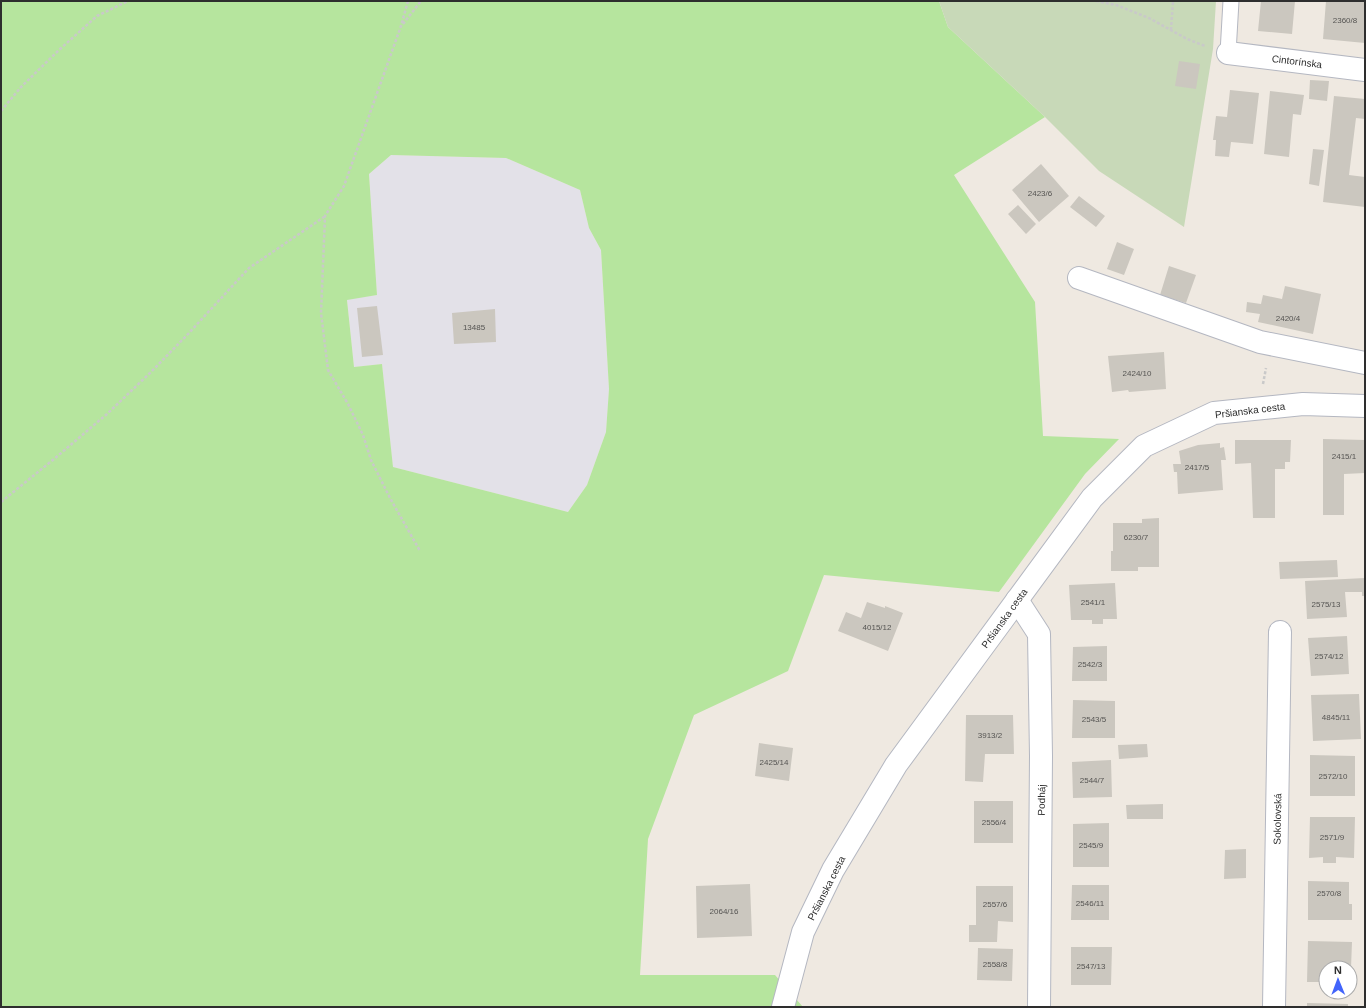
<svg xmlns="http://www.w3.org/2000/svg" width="1366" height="1008" viewBox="0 0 1366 1008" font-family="Arial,sans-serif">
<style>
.industrial{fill:#e3e1e8}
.green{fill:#b6e59e;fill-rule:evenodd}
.cemetery{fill:#c8d9b8}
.building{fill:#cbc7bf}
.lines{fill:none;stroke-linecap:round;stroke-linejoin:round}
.service-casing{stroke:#b4b7c1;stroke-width:17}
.minor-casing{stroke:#b4b7c1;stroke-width:24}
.tertiary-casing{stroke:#b4b7c1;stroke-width:24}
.path{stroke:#c9c9c9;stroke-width:2.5;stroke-dasharray:3 2;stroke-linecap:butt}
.service{stroke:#fff;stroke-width:15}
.minor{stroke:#fff;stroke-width:22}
.tertiary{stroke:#fff;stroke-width:22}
.labels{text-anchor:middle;stroke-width:4;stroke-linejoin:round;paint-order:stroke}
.number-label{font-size:8px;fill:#555452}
.street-label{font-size:10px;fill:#2e2e2e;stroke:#fff}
</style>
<rect width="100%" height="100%" fill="#efe9e1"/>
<path class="industrial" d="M391,155l115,3 74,32 9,38 12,22 8,139 -3,43 -19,53 -19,27 -175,-45 -11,-103 -28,3 -7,-68 30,-4 -8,-121z"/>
<path class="green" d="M1,1h938l9,26 97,90 -91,58 81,127 8,134 76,3 -34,35 -86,118 -175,-17 -36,96 -94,44 -46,124 -8,136h135l28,32h-802zM391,155l115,3 74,32 9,38 12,22 8,139 -3,43 -19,53 -19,27 -175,-45 -11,-103 -28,3 -7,-67 30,-5 -8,-121z"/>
<path class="cemetery" d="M939,1h277l-3,48 -29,178 -85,-56 -54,-54 -97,-90z"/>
<path class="building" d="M1261,1h34l-3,33 -34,-3z
M1326,1h39v42l-42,-4z
M1179,61l21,3 -4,25 -21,-3z
M1310,80l19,1 -2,20 -18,-2z
M1230,90l29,3 -6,51 -22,-2 -2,15 -14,-1 1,-16h-3l3,-24 11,1z
M1270,91l34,4 -3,20 -8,-1 -4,43 -25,-3z
M1334,96l31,3v20l-9,-1 -7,57 16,2v30l-42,-5z
M1313,149l11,1 -5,36 -10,-2z
M1041,164l28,32 -30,26 -27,-32z
M1079,196l26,20 -9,11 -26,-20z
M1018,205l18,19 -10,10 -18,-20z
M1117,242l17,7 -10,26 -17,-6z
M1169,266l27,9 -10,28 -26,-8z
M1285,286l36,8 -8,40 -55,-12 2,-8 -14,-2 1,-10 14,2 2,-9 19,4z
M377,306l6,49 -21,2 -5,-49z
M495,309l1,33 -42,2 -2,-31z
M1164,352l2,37 -37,3 -1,-2 -16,2 -4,-36z
M1323,439l42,1v33l-21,1v41h-21z
M1235,440h56l-1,22h-5v7h-10v49h-22l-2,-55 -16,1z
M1220,443v5l4,-1 2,13h-5l2,30 -45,4 -1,-22h-3l-1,-8h8l-2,-13 19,-6z
M1159,518v49h-21v4h-27v-20h2v-28h29v-4z
M1337,560l1,17 -58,2 -1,-17z
M1365,578v18h-3v-4h-17l2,25 -40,2 -2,-38z
M1115,583l2,36h-14v5h-11v-4h-21l-2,-35z
M867,602l18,6v-2l18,7 -15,38 -50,-20 8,-19 15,6z
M1347,636l2,38 -38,2 -3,-38z
M1107,646v35h-35l1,-34z
M1359,694l2,45 -48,2 -2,-46z
M1073,700l42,1v37h-43z
M966,715h47l1,39h-29l-2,28 -18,-1z
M759,743l34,5 -4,33 -34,-5z
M1147,744l1,13 -29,2 -1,-14z
M1310,755l45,1v40h-45z
M1111,760l1,37 -39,1 -1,-36z
M974,801h39v42h-39z
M1163,804v15h-36l-1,-14z
M1310,817h45l-1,41 -18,-1v6h-13v-6l-14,1z
M1109,823v44h-36v-43z
M1246,849v29l-22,1 1,-29z
M1308,881l41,1v22h3v16h-44z
M750,884l2,52 -55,2 -1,-52z
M1072,885h37v35h-38z
M976,886h37v36l-15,-1 -1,21h-28v-17h7z
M1308,941l44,1 -1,26h-25v14h-19z
M1071,947h41l-1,38h-40z
M978,948l35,1 -1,32 -35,-1z
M1307,1003l41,1v3h-41z"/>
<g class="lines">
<defs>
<path id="service" d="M1228,53l3,-52"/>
<path id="minor" d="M1228,53l137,17
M1079,278l181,64 105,21
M1017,600l22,34 2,122 -2,251
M1274,1007l6,-375"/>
<path id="tertiary" d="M783,1007l20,-75 30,-62 63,-105 196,-267 52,-52 70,-33 89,-9 62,2"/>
</defs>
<use href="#service" class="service-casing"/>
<use href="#minor" class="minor-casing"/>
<use href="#tertiary" class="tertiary-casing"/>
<path class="path" d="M408,1l-7,25 -57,160 -19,30 -4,97 7,57 20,34 15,31 8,25 19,38 30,53
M1096,1l20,4 33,13 38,21 18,7
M403,24l18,-23
M1171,30l2,-29
M1,111l20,-24 38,-37 38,-34 31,-15
M1263,384l3,-16
M1,502l53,-43 53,-45 44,-42 37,-38 61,-66 75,-51"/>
<use href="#service" class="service"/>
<use href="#minor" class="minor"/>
<use href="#tertiary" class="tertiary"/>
</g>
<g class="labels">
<g class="number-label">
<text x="1345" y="23">2360/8</text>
<text x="1040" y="196">2423/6</text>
<text x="1288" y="321">2420/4</text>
<text x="474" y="330">13485</text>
<text x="1137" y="376">2424/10</text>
<text x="1344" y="459">2415/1</text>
<text x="1197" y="470">2417/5</text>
<text x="1136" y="540">6230/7</text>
<text x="1093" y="605">2541/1</text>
<text x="1326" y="607">2575/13</text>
<text x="877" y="630">4015/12</text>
<text x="1329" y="659">2574/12</text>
<text x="1090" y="667">2542/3</text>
<text x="1336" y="720">4845/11</text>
<text x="1094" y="722">2543/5</text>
<text x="990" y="738">3913/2</text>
<text x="774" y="765">2425/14</text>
<text x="1333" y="779">2572/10</text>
<text x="1092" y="783">2544/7</text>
<text x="994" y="825">2556/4</text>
<text x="1332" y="840">2571/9</text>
<text x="1091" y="848">2545/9</text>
<text x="1329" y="896">2570/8</text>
<text x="1090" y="906">2546/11</text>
<text x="995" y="907">2557/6</text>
<text x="724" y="914">2064/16</text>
<text x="995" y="967">2558/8</text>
<text x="1091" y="969">2547/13</text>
</g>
<g class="street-label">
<text transform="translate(1297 61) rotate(7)" y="4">Cintorínska</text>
<text transform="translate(1250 410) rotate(-7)" y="4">Pršianska cesta</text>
<text transform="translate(1004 618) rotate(-54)" y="4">Pršianska cesta</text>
<text transform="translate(1041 800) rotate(-89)" y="4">Podháj</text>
<text transform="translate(1277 819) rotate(-89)" y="4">Sokolovská</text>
<text transform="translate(826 888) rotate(-63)" y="4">Pršianska cesta</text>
</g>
</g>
<rect width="1366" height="1008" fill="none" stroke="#2e2e2e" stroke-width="4"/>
<g transform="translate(1338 980) rotate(359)"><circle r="19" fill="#ffffff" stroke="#ababab"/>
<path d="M0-3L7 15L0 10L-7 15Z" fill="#4264fb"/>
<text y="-6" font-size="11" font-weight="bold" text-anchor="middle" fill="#2e2e2e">N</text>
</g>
</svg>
